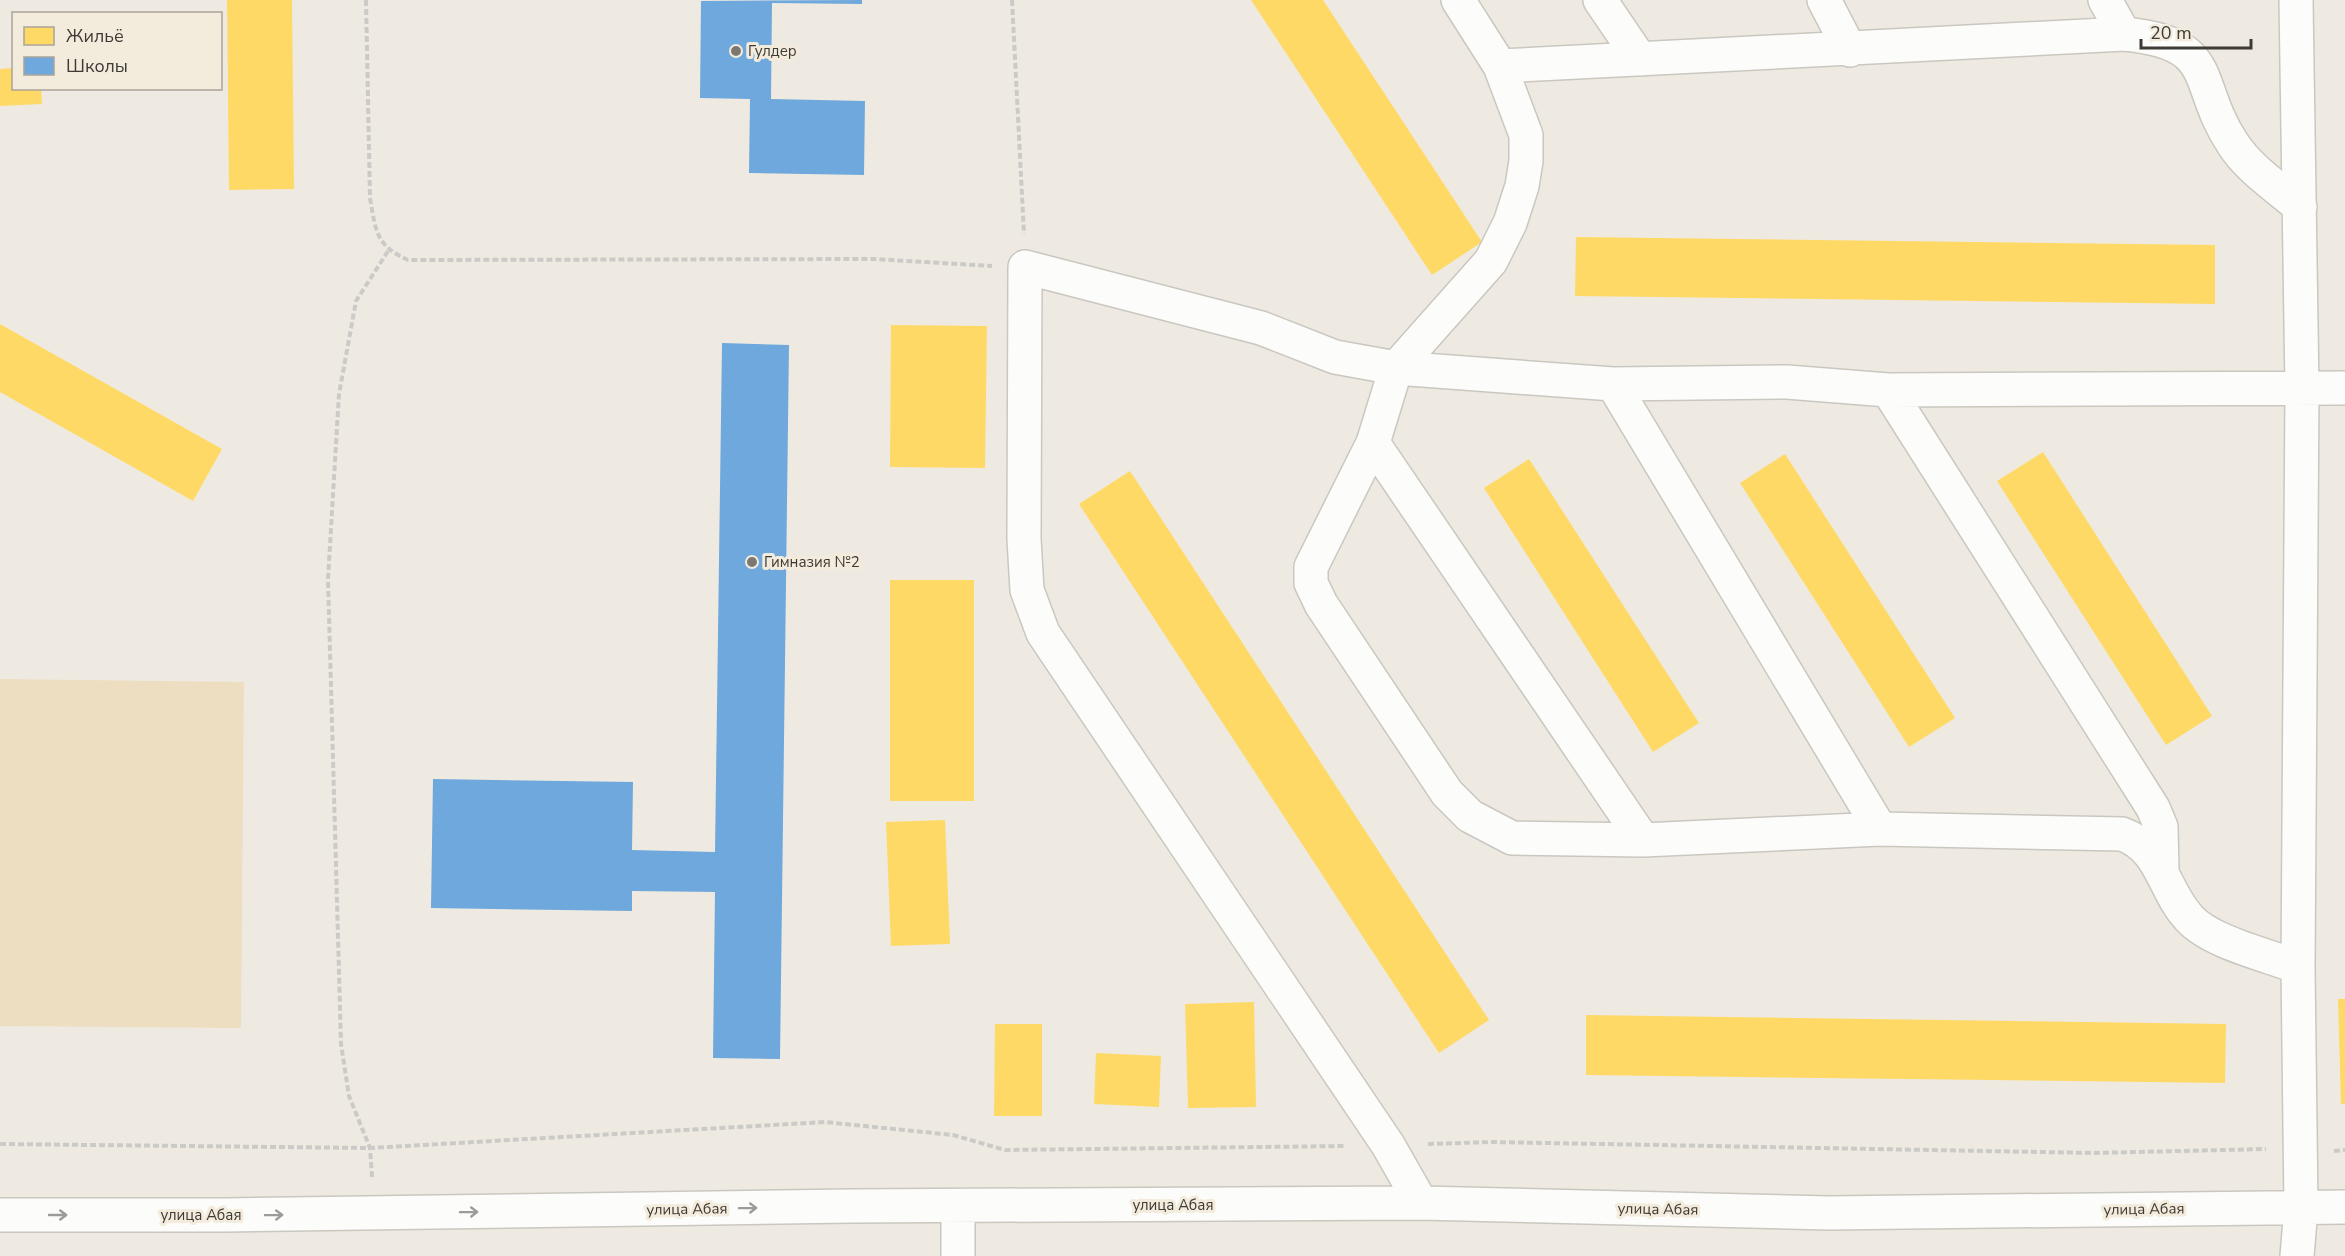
<svg xmlns="http://www.w3.org/2000/svg" width="2345" height="1256" viewBox="0 0 2345 1256" font-family="'Nunito Sans',sans-serif">
<style>
.green{fill:#eedec1}
.homes{fill:#ffd966}
.schools{fill:#6fa8dc}
.lines{fill:none;stroke-linecap:round;stroke-linejoin:round}
.minor-casing{stroke:#cac7c0;stroke-width:36}
.path{stroke:#cccac7;stroke-width:4;stroke-dasharray:6 3;stroke-linecap:butt}
.minor{stroke:#fcfcfa;stroke-width:33}
.oneway{stroke:#9d9b98}
.poi-dot{fill:#7c7871;stroke:#f3ebdc;stroke-width:2}
.labels{text-anchor:middle;stroke-width:6;stroke-linejoin:round;paint-order:stroke}
.poi-label{font-size:15px;fill:#3e3a35;stroke:#f3ebdc;text-anchor:start}
.street-label{font-size:15px;fill:#3e3a35;stroke:#f3ebdc}
</style>
<rect width="100%" height="100%" fill="#eeeae1"/>
<path class="green" d="M0,679l244,3 -3,346 -241,-2z"/>
<path class="homes" d="M227,0h65l2,189 -65,1z
M1251,0h72l159,242 -50,33z
M14,68v20h27l1,16 -42,2v-37z
M1576,237l639,8v59l-640,-8z
M0,324l222,125 -29,52 -193,-109z
M891,325l96,1 -2,142 -95,-1z
M2043,452l169,264 -46,29 -169,-264z
M1785,454l170,264 -46,29 -169,-264z
M1529,459l170,264 -46,29 -169,-264z
M1130,471l359,549 -50,33 -360,-549z
M890,580h84v221h-84z
M945,820l5,124 -59,2 -5,-124z
M2338,999h7v105h-4z
M1254,1002l2,105 -68,1 -3,-104z
M1586,1015l640,9 -1,59 -639,-8z
M995,1024h47v92h-48z
M1096,1053l65,3 -2,51 -65,-3z"/>
<path class="schools" d="M862,0v4l-90,-1 -1,96 94,2 -1,74 -115,-2 1,-74 -50,-1 1,-97z
M722,343l67,2 -9,714 -67,-1 2,-166 -83,-1v20l-201,-3 2,-129 200,3 -1,68 83,2z"/>
<g class="lines">
<defs>
<path id="minor" d="M1458,0l42,66 26,69v26l-4,25 -12,37 -19,38 -95,107 -23,75 -62,124v16l10,21 126,189 23,23 42,22 131,2 237,-11 242,5c40,14 41,56 67,84 21,24 78,37 109,49
M1600,0l40,59
M1824,0l26,50
M2105,0l19,34
M2296,0l6,389 -4,578 3,241 -4,48
M1500,66l624,-32c97,9 68,49 109,110 16,25 44,43 67,63
M1613,384l267,445
M1888,390l265,418 8,19 1,43
M1373,443l270,397
M1421,1203l-33,-58 -345,-512 -16,-43 -3,-51 1,-272 236,61 74,29 61,11 217,16 174,-2 101,8 457,-2
M0,1215h226l625,-9 570,-3 408,10 516,-6
M958,1256v-50"/>
</defs>
<use href="#minor" class="minor-casing"/>
<path class="path" d="M366,0l4,198c6,33 5,47 38,62l466,-1 118,7
M1012,0l12,234
M0,1144l370,4 455,-26 128,13 52,15 341,-4
M1428,1144l64,-2 602,11 172,-4
M2334,1151l11,-1
M372,1177l-2,-29 -21,-52 -8,-52 -13,-465 11,-185 17,-93 32,-50"/>
<use href="#minor" class="minor"/>
</g>
<defs><path id="oneway-shaft" d="M-6 0H5M1.5-3L5.5 0L1.5 3" fill="none" stroke-width="1.6" stroke-linecap="round" stroke-linejoin="round" transform="scale(1.5)"/></defs>
<g class="oneway">
<use href="#oneway-shaft" transform="translate(748 1208) rotate(-1)"/>
<use href="#oneway-shaft" transform="translate(469 1212) rotate(-1)"/>
<use href="#oneway-shaft" transform="translate(58 1215)"/>
<use href="#oneway-shaft" transform="translate(274 1215) rotate(-1)"/>
</g>
<g class="poi-dot">
<circle cx="736" cy="51" r="6"/>
<circle cx="752" cy="562" r="6"/>
</g>
<g class="labels">
<g class="poi-label">
<text x="748" y="56">Гулдер</text>
<text x="764" y="567">Гимназия №2</text>
</g>
<g class="street-label">
<text x="1173" y="1210">улица Абая</text>
<text transform="translate(687 1209) rotate(-1)" y="5">улица Абая</text>
<text transform="translate(1658 1209) rotate(1)" y="5">улица Абая</text>
<text transform="translate(2144 1209) rotate(-1)" y="5">улица Абая</text>
<text x="201" y="1220">улица Абая</text>
</g>
</g>
<rect x="12" y="12" width="210" height="78" fill="#f3ebdc" stroke="#aba499" stroke-width="1.5"/>
<rect x="24" y="27" width="30" height="18" fill="#ffd966" stroke="#aba499" stroke-width="1.5"/>
<text x="66" y="42" font-size="18" fill="#3e3a35">Жильё</text>
<rect x="24" y="57" width="30" height="18" fill="#6fa8dc" stroke="#aba499" stroke-width="1.5"/>
<text x="66" y="72" font-size="18" fill="#3e3a35">Школы</text>
<path d="M2141 39v9h110v-9" fill="none" stroke="#3e3a35" stroke-width="3"/>
<text x="2150" y="39" font-size="18" fill="#3e3a35" stroke="#f3ebdc" stroke-width="4.5" paint-order="stroke">20 m</text>
</svg>
